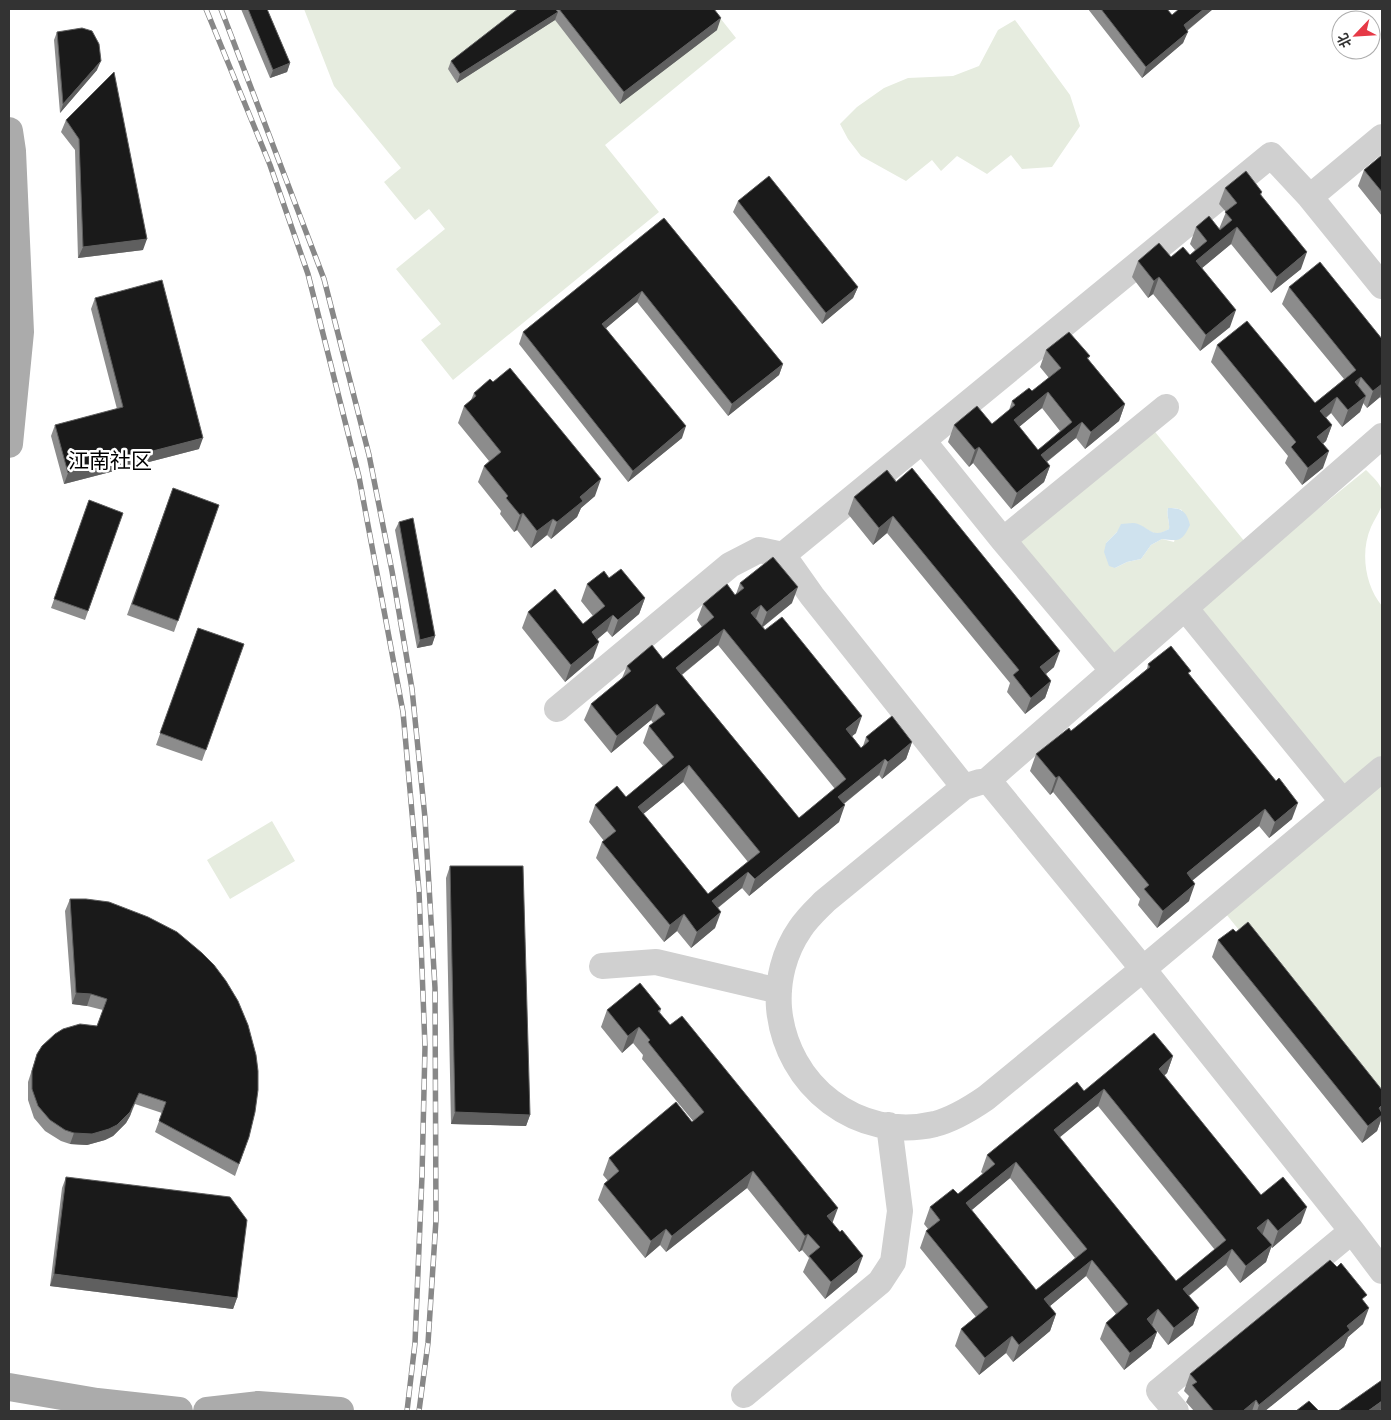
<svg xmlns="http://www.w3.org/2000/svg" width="1391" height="1420" viewBox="0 0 1391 1420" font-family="'PT Sans Narrow','Noto Sans SC',sans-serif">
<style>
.green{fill:#e6ecdf;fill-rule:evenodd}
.water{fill:#cfe2ee}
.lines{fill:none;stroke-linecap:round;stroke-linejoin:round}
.minor{stroke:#d0d0d0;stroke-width:26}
.major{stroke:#ababab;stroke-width:28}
.rail-casing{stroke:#888;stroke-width:5.5}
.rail{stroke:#fff;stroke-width:4;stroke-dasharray:11;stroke-linecap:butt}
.wall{fill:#8c8c8c;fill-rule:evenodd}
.shaded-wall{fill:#5f5f5f}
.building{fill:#1a1a1a;stroke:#5f5f5f;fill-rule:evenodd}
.labels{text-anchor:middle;stroke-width:5;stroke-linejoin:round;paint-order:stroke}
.quarter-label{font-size:21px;fill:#000;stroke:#fff}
</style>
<rect width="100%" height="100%" fill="#fff"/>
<path class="green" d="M304,9h409l23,29 -131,107 54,67 -206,168 -32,-40 20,-16 -45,-55 49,-40 -16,-20 -14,11 -31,-38 17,-14 -67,-82z
M1015,20l55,75 10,31 -28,41 -30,2 -11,-14 -24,19 -30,-18 -16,15 -9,-11 -26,21 -45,-25 -13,-17 -8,-15 17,-17 27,-19 24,-10 45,-2 26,-10 19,-36z
M1151,427l99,121 -139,113 -98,-121zM1168,508h7l7,2 -8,32 -12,-3 -11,6 -10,14 -14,3 -12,6 -9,-25 11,-11 26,-5c12,7 14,9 26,2 1,-7 -3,-14 -1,-21z
M1366,470c5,5 15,14 16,21 3,16 -5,23 -11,36 -11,25 -6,58 11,79v157l-34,28 -150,-185z
M1382,778v329l-160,-198z
M272,821l23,40 -65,38 -23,-39z"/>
<path class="water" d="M1168,508c13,-1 19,4 22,17 -8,17 -11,16 -28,14l-11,6 -10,14 -14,3 -12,6 -6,-2 -5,-14 2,-9 11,-11 4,-8c6,0 12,-2 17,0 14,6 15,14 31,5 1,-7 -3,-14 -1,-21z"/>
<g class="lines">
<path class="minor" d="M1382,137l-72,60 72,89
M1382,436l-394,344 155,189 239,-200
M923,441l80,99 110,131
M1003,540l163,-133
M1185,608l158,194
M557,709l173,-144 29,-15 24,5
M980,782l-16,5 -152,-191 -29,-41 488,-400 39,42
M964,787l-139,114c-9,9 -18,17 -25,28 -16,23 -23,52 -21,79 7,78 79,134 156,116 19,-5 35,-15 51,-26l157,-129 209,262 30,40
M602,966l54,-4 123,29
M744,1395l136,-113 13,-20 7,-51 -11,-86
M1176,1411l-17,-20 193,-160"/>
<path class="major" d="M9,131l3,20 8,181 -11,112
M9,1387l88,15 82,9
M207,1411l51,-6 82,6"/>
<defs>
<path id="rail" d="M206,9l64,156 38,109 51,203 44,235 16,179 6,156 -3,129 -7,167 -8,68
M221,9l103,270 45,176 23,116 20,118 13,129 10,170 1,232 -8,123 -9,68"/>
</defs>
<use href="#rail" class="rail-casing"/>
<use href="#rail" class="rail"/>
</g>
<path class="wall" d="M241,9h26l23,54 -3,9 -17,6z
M518,9h196l3,21 -97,74 -65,-84 -98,63 -9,-14 3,-8z
M1088,9h79l5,6 7,-6h34l-26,22 -4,12 -41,35z
M57,32l40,38 -37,43 -6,-73z
M114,72l29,178 -65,8 -3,-108 -14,-18 5,-12z
M1382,155v61l-24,-30 6,-16z
M1225,188l37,4 -1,4 40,73 -30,24 -40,-49 -29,24 28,59 -30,24 -47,-57 -5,4 -16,-21 6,-16 52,-6 5,-5 -5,-6 6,-17 23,2 7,-17 -7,-8z
M738,201l120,86 -5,11 -31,26 -89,-112z
M664,218l119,146 -4,11 -51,41 -91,-114 -31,26 76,110 -54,44 -109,-138 4,-12z
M1289,287l93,52v61l-2,-3 -13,11 -4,-5 -3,9 -18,15 -11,-14 -5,5 6,7 -6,16 -3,3v24l-21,17 -17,-22 3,-7 -77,-94 6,-17 98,58 29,-24 -62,-75z
M95,298l104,151 -135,35 -13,-48 4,-11 62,-16 -26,-100z
M1046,350l44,6 -2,3 37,45 -6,17 -34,28 -9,-11 -29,24 3,4 -6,16 -33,27 -38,-46 -4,4 -21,-25 6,-17 38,-1 17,-14 3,-9 20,-10 17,-13 -9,-11zM1042,408l18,23 -22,19 -19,-23z
M474,393l121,103 -14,12 -4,9 -26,22 -4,-4 -16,13 -14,-18 -3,2 -14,-18 1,-3 -23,-29 6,-16 5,-5 -31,-38 6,-17 7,-6z
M887,470l167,197 -8,7 5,7 -6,17 -20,16 -18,-22 3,-9 -123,-150 -14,12 -25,-31 6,-17z
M173,488l46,17 -45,127 -47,-17z
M89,500l34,13 -38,107 -34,-12z
M399,522l36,114 -3,9 -15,3 -22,-118z
M609,578l36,20 -6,16 -27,23 -5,-6 -10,8 -4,19 -28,24 -43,-54 6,-16 55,12 10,-8 -12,-15 6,-17z
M740,583l52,20 -29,24 93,106 -4,3 9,12 2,-2 3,-9 46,5 -6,17 -24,20 -3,-4 -35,29 -5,18 -90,74 -7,-8 -24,20 -3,20 -24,20 -14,-17 -13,11 -68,-84 6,-16 2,-1 -15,-19 6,-17 31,-8 37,-31 -20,-23 6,-17 4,-3 -2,-3 -40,33 -27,-33 7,-16 31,-26 5,-12 36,-7 39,-32 -5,-7 6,-16 32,-9 1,-1zM718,645l117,144 -36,29 -117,-143zM683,782l65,80 -40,32 -65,-80z
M198,628l46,16 -42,117 -46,-16z
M1148,664l42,11 102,144 -23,19 -10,-12 -67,54 -3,21 -32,27 -19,-23 2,-6 -87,-107 -3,3 -20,-24 6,-17 35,-23 76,-62z
M450,866l80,249 -4,11 -75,-2 -5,-246z
M70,899l179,238 -14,39 -80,-44 7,-19 -27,-9 -5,12 -4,7 -13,13 -8,4 -18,5 -17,-1 -9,-3 -16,-10 -11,-13 -6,-18v-18l9,-28 60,-28 6,-16 -16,-4 -15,-2 -7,-93z
M1218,940l164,178 -5,13 -15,12 -150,-186z
M661,1009l-1,4 172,210 25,49 -32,27 -22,-27 6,-14 -7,-8 -3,2 -52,-64 -81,64 -6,-7 -15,13 -47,-58 6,-16 4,-3 -5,-6 6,-17 84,-37 -51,-62 1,-4 -10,-12 -11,10 -21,-26 6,-17z
M1173,1056l-6,17 -3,3 97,119 40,28 -29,25 -1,-1 -5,15 -26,21 -14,-18 -37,31 10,12 -6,17 -25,20 -15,-19 4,6 -6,16 -27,22 -24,-31 6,-16 10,-9 -30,-38 -36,30 6,8 -6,17 -37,31 -7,-9 -27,22 -24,-29 6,-17 15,-12 -56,-69 6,-17 2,-2 -4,-5 6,-17 28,-13 25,-20 -2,-2 6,-17 97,-64zM1098,1106l117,144 -39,31 -117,-144zM1010,1178l65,80 -39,32 -65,-80z
M66,1177l171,121 -4,11 -183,-23 12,-98z
M1365,1302l-2,22 -15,13 -4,10 -79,64h-71l-8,-9 3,-6 -5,-5 6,-17z"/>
<path class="shaded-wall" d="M1204,9h9l-33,27 4,-11z
M558,12l-3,8 -98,63 3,-9z
M721,18l-4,12 -97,74 4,-12z
M1188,32l-5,11 -41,35 4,-11z
M101,61l-4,9 -37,43 3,-9z
M290,63l-3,9 -17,6 3,-8z
M1237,227l-6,17 -41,34 6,-17z
M147,239l-4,11 -65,8 5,-11z
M1307,252l-6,17 -30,24 6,-16z
M1159,277l-6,17 -5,4 6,-17z
M858,287l-5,11 -31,26 4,-11z
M642,291l-5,11 -39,33 4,-11z
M1236,310l-6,17 -30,24 6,-16z
M783,364l-4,11 -51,41 4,-12z
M1361,377l-6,17v-12z
M1382,384v7l-2,6 -13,11 6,-17z
M1048,392l-6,16 -34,28 6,-16z
M1366,396l-6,16 -18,15 6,-17z
M1337,397l-6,16 -17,14 6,-16z
M1125,404l-6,17 -34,28 6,-17z
M1082,422l-6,16 -41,33 6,-16z
M1332,425l-6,16 -15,12 6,-16z
M686,426l-4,12 -54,44 5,-11z
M203,438l-4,11 -135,35 4,-11z
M979,447l-6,16 -4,4 6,-17z
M1329,451l-6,17 -21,17 6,-17z
M1050,466l-6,16 -33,27 6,-16z
M601,479l-6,17 -14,12 -4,9 -26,22 6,-17 23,-25z
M523,513l-6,17 -3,2 6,-17z
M893,516l-6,17 -14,12 6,-17z
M553,519l-6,16 -16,13 6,-17z
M798,587l-6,16 -31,25 6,-16z
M645,598l-6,16 -27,23 6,-17z
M761,605l-6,16 -4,-8z
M613,615l-6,16 -21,18 6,-17z
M724,629l-6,16 -48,39 6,-16z
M435,636l-3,9 -15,3 3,-8z
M599,642l-6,16 -28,24 6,-17z
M1060,651l-6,16 -20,17 6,-17z
M1051,681l-6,17 -20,16 6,-16z
M657,704l-6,16 -40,33 6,-17z
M862,716l-6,17 -16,13 6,-17z
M912,742l-6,17 -24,20 6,-17z
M885,759l-6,16 -47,38 6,-16z
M689,765l-6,17 -52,42 7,-17z
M1059,776l-6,16 -3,3 6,-17z
M1298,803l-6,16 -23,19 6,-16z
M845,805l-6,17 -90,74 6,-17z
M1265,809l-6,17 -78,64 6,-17z
M748,872l-6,16 -36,29 6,-16z
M1195,884l-6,17 -32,27 6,-17z
M721,912l-6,16 -24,20 6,-16z
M684,914l-7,17 -13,11 6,-17z
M76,993l15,1 -4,12 -15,-2z
M639,1027l-6,16 -11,10 6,-17z
M1173,1056l-6,17 -15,12 7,-16z
M1104,1089l-6,17 -50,41 6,-17z
M134,1104l-4,12 -4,7 -13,13 -8,4 -18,5 -17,-1 4,-11z
M1382,1105v12l-5,14 -15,12 6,-17 11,-18z
M455,1112l75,3 -4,11 -75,-2z
M1016,1162l-6,16 -50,42 6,-17z
M753,1171l-6,17 -81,64 6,-16z
M1307,1207l-6,16 -29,25 6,-17z
M838,1208l-6,16 -5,-8z
M1268,1219l-6,17 -5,-8z
M666,1229l-6,16 -15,13 6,-17z
M808,1234l-6,16 -3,2 6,-16z
M1272,1245l-6,17 -26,21 6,-17z
M1232,1249l-6,16 -49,40 6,-16z
M863,1256l-6,16 -32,27 6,-17z
M1092,1260l-6,16 -48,40 6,-17z
M54,1274l183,24 -4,11 -183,-23z
M1199,1308l-6,17 -25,20 6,-17z
M1369,1308l-6,16 -15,13 -4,10 -79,64h-8l2,-6 88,-79z
M1158,1309l-6,16 -5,-6z
M1056,1314l-6,17 -37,31 6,-17z
M1157,1332l-6,16 -27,22 6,-17z
M1012,1336l-6,17 -27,22 6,-17z
M1256,1400l-4,11h-9z
M1382,1401v8l-3,2h-11z"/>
<path class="building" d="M248,9h19l23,54 -17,7z
M518,9h37l3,3 -98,62 -9,-13z
M559,9h155l7,9 -97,74z
M1101,9h66l5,6 7,-6h25l-20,16 4,7 -42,35z
M82,28l10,3 7,13 2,17 -38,43 -6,-72z
M114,72l33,167 -64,8 -4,-108 -13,-19z
M1382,155v37l-18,-22z
M1246,171l16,21 -2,2 47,58 -30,25 -40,-50 -41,34 40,49 -30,25 -47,-58 -5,4 -16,-20 21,-18 12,14 12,-10 7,8 17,-14 -11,-14 13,-11 11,14 12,-10 -7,-8 12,-9 -12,-15z
M769,176l89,111 -32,26 -88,-112z
M664,218l119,146 -51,40 -90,-113 -40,33 84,102 -53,45 -110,-139z
M1320,262l62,77v45l-9,7 -12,-14 -6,5 11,14 -18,14 -11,-13 -17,14 12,14 -15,12 12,14 -21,17 -17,-21 5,-5 -79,-97 30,-24 68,82 41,-33 -67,-83z
M162,280l41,158 -135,35 -13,-48 68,-18 -28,-109z
M1069,332l21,24 -3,2 38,46 -34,28 -9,-10 -41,33 9,11 -33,27 -38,-46 -4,3 -21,-25 23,-19 15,18 23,-19 -3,-4 17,-13 3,3 29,-23 -15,-18zM1048,392l24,30 -34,28 -24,-30z
M510,368l91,111 -21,18 3,4 -26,21 -4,-3 -16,12 -14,-18 -3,2 -14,-17 2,-2 -24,-30 17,-14 -37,-46 12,-10 -2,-3 16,-14 3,3z
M912,468l148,183 -20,16 11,14 -20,17 -18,-23 6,-5 -126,-154 -14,12 -25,-31 33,-27 9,12z
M173,488l46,17 -41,116 -46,-17z
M89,500l34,13 -35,98 -34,-12z
M413,518l22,118 -15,4 -21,-118z
M773,557l25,30 -31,25 -6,-7 -10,8 14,17 17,-13 80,99 -16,13 15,19 8,-7 -3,-4 26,-21 20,26 -24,20 -3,-3 -47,38 7,8 -90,74 -7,-7 -36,29 9,11 -24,20 -13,-18 -14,11 -68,-83 14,-11 -21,-26 22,-19 9,11 48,-40 -25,-31 16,-12 -8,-10 -40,32 -26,-32 40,-33 -4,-5 25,-21 11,14 51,-42 -11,-13 24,-20 8,11 9,-7 -4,-5zM724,629l122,150 -47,39 -123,-150zM689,765l71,87 -52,42 -70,-87z
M621,569l24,29 -27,22 -5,-5 -21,17 7,10 -28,23 -43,-53 27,-23 28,35 22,-18 -18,-22 17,-13 5,7z
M198,628l46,16 -38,106 -46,-17z
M1171,646l20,25 -3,2 88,108 3,-3 19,25 -23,19 -10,-13 -78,64 8,11 -32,27 -19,-22 5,-4 -90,-109 -3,2 -20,-24 33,-26 2,3 79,-64 -2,-3z
M450,866h73l7,249 -75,-3z
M70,899h16l23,3 39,15 29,15 25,21 12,12 12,16 12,20 10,24 8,30 2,16v19l-3,22 -6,25 -10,27 -80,-43 7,-19 -27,-9 -5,11 -4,8 -13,13 -8,4 -17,5 -18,-1 -9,-3 -15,-10 -12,-14 -6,-17v-18l5,-17 5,-8 13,-12 8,-5 17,-5 17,2 10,-27 -16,-5 -15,-1z
M1248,922l134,168v15l-3,3 3,5v2l-14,11 -150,-186 15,-11 3,3z
M640,983l21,26 -3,2 12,14 12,-9 156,192 -11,8 13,16 2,-2 21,26 -32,26 -22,-26 11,-9 -12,-13 -3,2 -52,-65 -81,65 -6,-7 -15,12 -47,-57 15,-13 -10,-13 67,-56 16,20 12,-10 -56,-70 2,-2 -11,-13 -11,9 -21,-26z
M1154,1033l19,23 -14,13 102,126 22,-18 24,30 -29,24 -10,-12 -11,9 15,17 -26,21 -14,-17 -49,40 16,19 -25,20 -16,-19 -11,10 10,13 -27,21 -24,-30 22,-19 -36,-44 -48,39 12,15 -37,31 -7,-9 -27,22 -24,-29 27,-22 -62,-76 14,-11 -10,-13 23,-18 5,5 37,-30 -8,-9 90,-73 7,9zM1104,1089l122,151 -50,41 -122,-151zM1016,1162l71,87 -51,41 -70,-87z
M66,1177l164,20 17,23 -10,78 -183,-24z
M1330,1260l7,7 4,-4 26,32 -5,4 7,9 -22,18 3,4 -91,75 -3,-5 -13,11h-29l-22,-26 5,-3 -7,-8z
M1382,1380v21l-14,10h-30z
M1309,1401l10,10h-23z"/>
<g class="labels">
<g class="quarter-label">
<text x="110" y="468">江南社区</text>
</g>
</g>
<rect width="1391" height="1420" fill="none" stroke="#333333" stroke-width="20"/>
<g transform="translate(1356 35) rotate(245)"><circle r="24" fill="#ffffff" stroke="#adadad"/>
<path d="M0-4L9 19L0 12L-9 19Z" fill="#e63946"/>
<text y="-8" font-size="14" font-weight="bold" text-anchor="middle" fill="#333333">北</text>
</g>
</svg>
